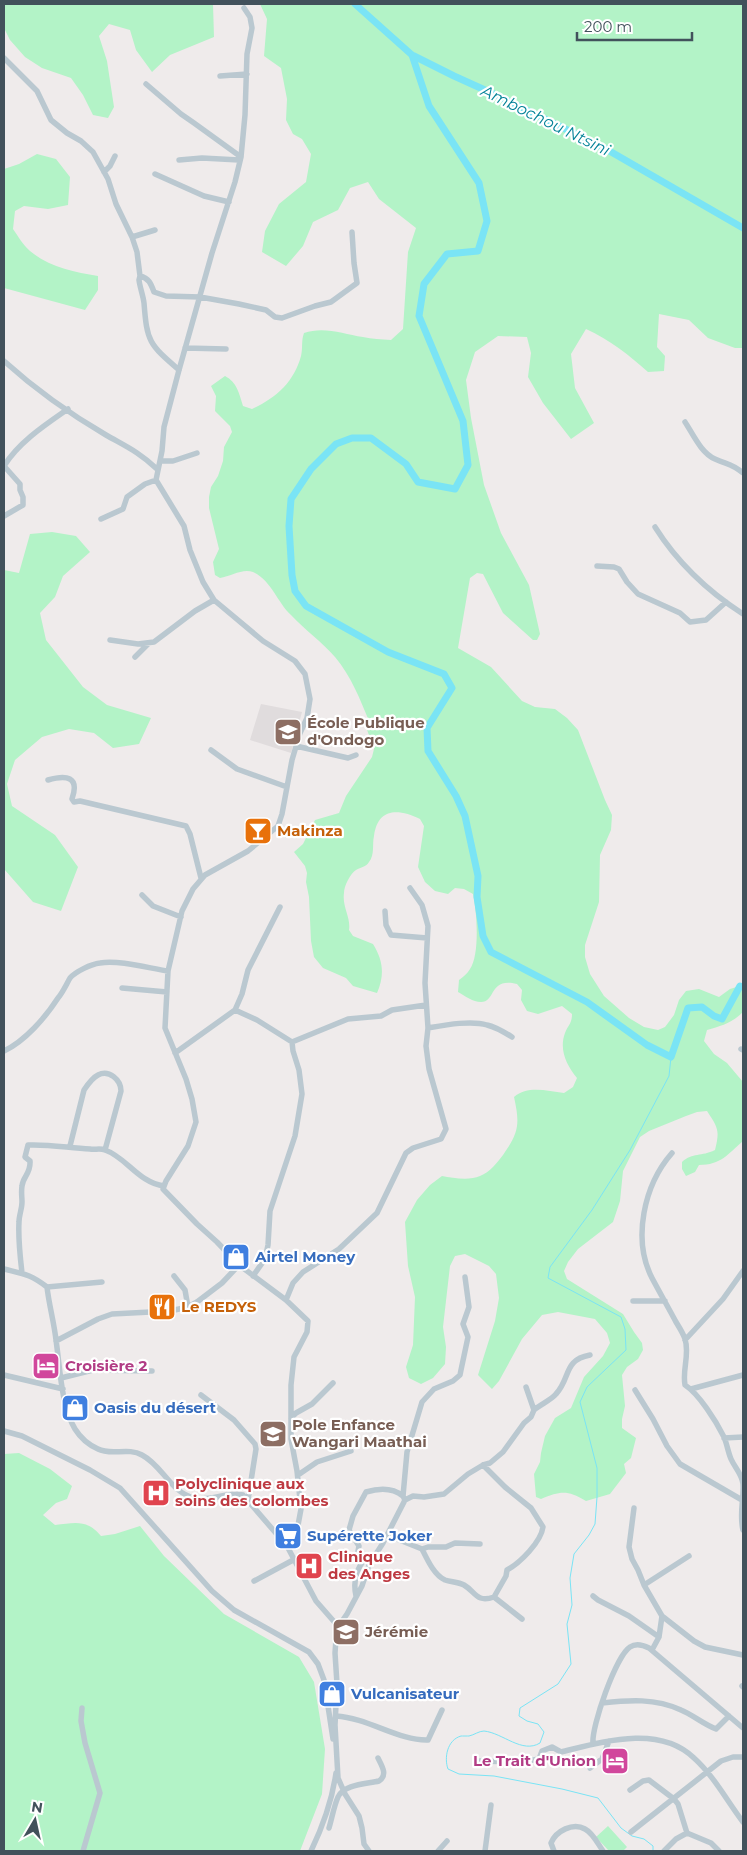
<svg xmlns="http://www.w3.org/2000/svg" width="747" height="1855" viewBox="0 0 747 1855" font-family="Montserrat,sans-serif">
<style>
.education{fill:#e0dcdd}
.green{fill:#b3f3c7}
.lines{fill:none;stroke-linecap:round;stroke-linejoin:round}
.stream{stroke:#7ae4f5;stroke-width:1}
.river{stroke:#7ae4f5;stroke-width:7}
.minor{stroke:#bac8d0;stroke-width:5.5}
.labels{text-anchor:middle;stroke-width:4.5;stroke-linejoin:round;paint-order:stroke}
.education-label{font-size:15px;font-weight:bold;fill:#785e54;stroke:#fff;text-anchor:start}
.food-label{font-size:15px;font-weight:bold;fill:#c56008;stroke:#fff;text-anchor:start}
.shop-label{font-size:15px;font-weight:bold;fill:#366cbe;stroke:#fff;text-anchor:start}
.hotel-label{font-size:15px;font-weight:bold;fill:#b23c85;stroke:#fff;text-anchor:start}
.health-label{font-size:15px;font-weight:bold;fill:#be3a42;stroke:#fff;text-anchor:start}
.water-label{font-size:16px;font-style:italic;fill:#038298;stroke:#fff}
</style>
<rect width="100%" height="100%" fill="#efebeb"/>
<path class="education" d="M261,704l41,8 -11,41 -41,-13z"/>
<path class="green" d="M4,4h209l1,33 -44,18 -18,17 -16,-22 -6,-20 -21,-6 -10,12 8,25 7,46 -6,11 -15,-3 -10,-20 -12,-17 -29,-10 -17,-11 -15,-17 -6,-12z
M260,4h483v344h-8l-27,-10 -19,-18 -30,-6 -2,33 8,9 -1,15 -16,1c-19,-17 -38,-32 -62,-43l-15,25 4,34 19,35 -23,16 -28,-36 -15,-26 3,-24 -4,-16 -29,-1 -23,16 -9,28 5,38 13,67 17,48 28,52 11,49 -3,6h-4l-30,-27 -20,-39 -6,-1 -7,5 -12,70 33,19 31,34 13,6 20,2 12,9 11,12 27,70 7,15 -1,15 -11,25 -1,47 -14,43v12l5,17 14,22 25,22 15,9 14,3 7,-3 9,-12 5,-15 7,-9 13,-2 20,8 11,-8 13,-4v27c-11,11 -22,14 -36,18l-3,11 10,13 13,9 16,19v59c-15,13 -22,24 -44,24l-4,7 -9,4 -4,-7v-7c11,-10 19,-5 33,-12 5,-20 3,-22 -8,-39l-10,1 -11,4 -37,15 -9,6 -17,34 -3,30 -7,21 -35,27 -10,13 -4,9 3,8 56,35 11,18 8,11 1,7 -5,9 -11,8 -5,8 3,31 -3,13v9l14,10 -5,20 -7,6 2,9 -16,21 -24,7c-19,-11 -25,-10 -45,-2l-5,-2 -2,-23 6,-12 1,-9 4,-17 10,-18 16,-10 13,-31 19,-21 7,-13 -3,-10 -12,-14 -37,-7 -16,3 -20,24 -23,42 -7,8 -14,-14 17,-54 4,-23 -3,-24 -7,-8 -24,-12 -10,2 -5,10 -7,61 3,20 -1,17 -12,14 -12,6 -12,-6 -3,-11 7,-22 2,-48 -7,-31 -3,-44 12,-22 13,-15 12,-9c11,2 27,5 38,0 10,-4 17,-13 23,-21 16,-23 17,-31 11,-58 14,-12 33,-6 50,-4l9,-6 4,-9c-11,-13 -18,-29 -12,-45 3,-8 7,-9 7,-19l-10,-8 -24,8 -11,-3 -6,-11 1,-10 -5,-6c-28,-7 -21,18 -36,18 -8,0 -16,-6 -23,-10l1,-12c4,-3 8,-6 11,-11 10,-15 7,-57 3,-75l-9,-5 -9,-1 -7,6 -13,-3 -10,-9 -7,-15 6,-41 -4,-7c-21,-10 -42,-12 -46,17 -2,8 1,19 -5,26 -3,5 -8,5 -13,8 -6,4 -12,16 -12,23 -2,14 7,24 5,37l4,6 20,8c10,16 12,31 4,49l-24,-7 -7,-8 -23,-10 -9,-11 -3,-16 -2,-44 -3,-15 1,-9 -2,-7 -11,-14 9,-8 12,-24 24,-7 7,-17 26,-39 2,-8 -8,-22 3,-6c-9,-22 -18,-45 -34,-64 -13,-15 -30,-27 -44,-42 -14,-13 -19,-34 -38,-43 -10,-4 -22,4 -33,6l-5,-3 -2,-13 6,-13 -10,-41v-11l2,-10 7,-11 5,-15 1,-14 8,-15 -2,-6 -15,-15 1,-15 -5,-10 14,-10c12,6 14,17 18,30l9,3c24,-11 42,-27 49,-53 2,-8 0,-15 3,-23 20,-7 39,1 59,4 9,2 18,2 28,3l12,-11 5,-77 8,-24 -37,-29 -11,-17 -18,6 -12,22 -25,12 -10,24 -17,20 -24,-14 3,-21 14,-27 27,-22 5,-28 -9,-15 -9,-5 -7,-14 1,-21 -6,-31 -17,-12 3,-37z
M37,154l19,5 14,18 -2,28 -20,4 -24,-3 -9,5 -2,18c5,7 10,16 17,22 19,16 44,21 68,25v14l-13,20 -81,-22v-119l15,-5z
M52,532l24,4 14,16 -27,24 -8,21 -15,16 6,27 37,47 24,18 44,13 -12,26 -26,4 -19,-15 -25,-4 -27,8 -27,23 -8,24 5,22 43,29 23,32 -17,44 -28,-9 -29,-33v-299l15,3 11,-39z
M19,1453l31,16 22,17 -5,13 -11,4 -13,12 12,10c20,-2 32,-6 46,11l14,-2 25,-8 24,30 60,58 75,43 15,25 11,67 -3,45 -22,57h-296v-397z
M608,1826l19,21 -4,4h-14l-13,-14z"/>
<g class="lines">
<path class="stream" d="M653,1851v-5l-9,-7 -12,-3 -11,-8 -23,-30 -36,-9 -68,-13 -35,-2 -11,-5c-4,-11 -1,-29 13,-33 1,0 7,0 8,0 5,-1 10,-5 15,-5 19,2 38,23 56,12l4,-11 -6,-8 -11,-3 -8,-5 1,-8 38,-24 13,-20 -4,-40 5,-19 -2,-27 4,-24 15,-19 6,-11 2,-27v-29l-17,-66 7,-15 39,-37 -1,-21 -4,-12 -73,-39 2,-11 42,-57 38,-60 39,-74 2,-19"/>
<path class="river" d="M355,4l57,51 42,21 42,19 110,54 137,79
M412,55l17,51 50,77 8,38 -9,30 -31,3 -23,30 -5,32 44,105 5,44 -13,24 -37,-7 -12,-18 -35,-26h-19l-16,6 -25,25 -20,30 -2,27 3,49 3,16 11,15 82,46 56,22 8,14 -25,40 1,23 28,45 9,20 13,60 -1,21 6,39 8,16 96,50 60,43 24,12 17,-49 14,-1 12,9 8,3 18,-33 3,1"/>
<path class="minor" d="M244,8l6,9 2,11 -5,26 -2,61 -4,42 -6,25 -23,71 -33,117 -15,57 -2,24 -6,29 28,46 6,24 13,32 11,18 49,41 32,20 10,13 5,25 -3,19 -7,15 -8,27 -10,54 -4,12 -30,25 -43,24 -12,14 -11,22 -14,60 -3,57 21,51 6,20 4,23 -8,24 -22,35 -3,8 34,35 20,18 22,23 47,35 22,21 -1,11 -13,25 -3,28v54l6,32 4,38 -5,27 -4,7 -5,3
M4,58l33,33 14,29 16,13 14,8 12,11 15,27 8,25 16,33 5,15 3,24c9,2 11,8 14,16l12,4 34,1 39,7 27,6 9,7 7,1 33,-12 16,-4 26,-19 -3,-20 -2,-31
M220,76l27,-2
M146,84l35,30 13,9 47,34
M179,160l23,-2 37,2
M104,172l6,-6 5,-10
M155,174l49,22 25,6
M132,237l23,-7
M140,276l-1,4c1,8 4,15 5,23 3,39 5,41 35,67
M185,348l41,1
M4,361c31,28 66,53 102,74 21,12 33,17 51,34
M685,422c8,12 16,31 30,37 13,6 16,4 28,14
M160,461h13l24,-8
M4,516l19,-11v-8l-3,-7v-6l-16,-18c15,-24 41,-41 64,-57
M101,519l22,-10 4,-12 18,-13 11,-4
M655,527c22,35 54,65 88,87
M597,566l17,1 5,2 8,13 11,12 42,19 10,9 16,-2 20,-18
M110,640l28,4 16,-2 41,-31 19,-11
M135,657l13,-13
M296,746l52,12 8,-3
M211,750l26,19 50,18
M48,780c18,-5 32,-4 24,19l2,3 6,-1 106,25 4,8 11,44
M142,895l11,11 28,11
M385,911l1,14 5,10 36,3
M122,988l45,4
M235,1010l22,10 35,22 1,9 6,19 3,24 -7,42 -25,75 -2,34 -3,14 -12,17
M428,1028c17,-3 43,-8 59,-3 9,2 17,7 25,12
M292,1042l56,-23 33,-3 11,-6 34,-5
M741,1049l2,1
M4,1051c21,-10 41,-33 54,-53 5,-6 8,-13 12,-20 5,-6 21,-14 30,-15 20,-3 48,5 68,8
M175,1053l60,-43 7,-16 6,-24 32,-63
M70,1146l14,-56c4,-6 8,-12 14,-15 11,-6 23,5 23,16l-16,59
M672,1153c-28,32 -40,86 -20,125 8,15 16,29 24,44 3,5 7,11 9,17 5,15 -3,31 0,46 14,9 31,36 39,52 3,7 4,15 7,22 4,9 11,15 12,25 1,16 -4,30 0,46
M4,1269c20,5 26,5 43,18 2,18 7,35 9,53 4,27 5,66 19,89 5,8 14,16 23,20 13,7 30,-2 44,6 21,11 28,37 52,43 17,4 33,-7 49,-3l44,51 29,55 21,24 -2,28 2,31 -2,41 3,53 7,16 14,22 3,12 2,16 5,7
M22,1273c-2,-17 -4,-34 -3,-51 0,-7 3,-13 3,-20 0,-5 -1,-10 0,-16 1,-10 9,-12 8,-25l-5,-4 3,-12c21,-1 41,3 62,4 5,1 10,-1 15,1 21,7 34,33 59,36
M174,1276l11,14 3,17
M47,1287l55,-5
M286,1300l7,-17 10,-11 36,-23 38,-36 29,-60 7,-5 28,-9 5,-10 -17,-60 -3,-23 2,-18 -3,-45 3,-57 -6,-21 -12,-17
M633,1301h32
M685,1340l38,-41 20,-28
M56,1341l42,-22 14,-5 58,-3 18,-4 9,-5 25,-19 17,-18
M4,1375l59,14
M61,1378l32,-8 59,1
M691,1389l52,-14
M635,1390l18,29 14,27 13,18 62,36
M201,1395l33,25 21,24 1,5 -8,51
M534,1410c7,-6 17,-10 22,-16 15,-16 7,-34 34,-39
M291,1418l5,-5 16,-9 21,-21
M4,1431l18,5 68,34 30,18 92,103 22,19 75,42 9,12 6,16 9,59
M724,1438l19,-1
M298,1475l19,-13 34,-11
M405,1500l-2,-4 4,-44 15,-50 12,-13 19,-8 7,-6 1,-5 7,-33 -5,-13 6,-17 -4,-30
M634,1508l-5,39 3,12 6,11 6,15 18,31 32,25 11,6 38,8
M387,1535l35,14 6,-2h18l9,-4 25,1
M422,1549c5,10 12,26 23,31 6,2 13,2 19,5 12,7 12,18 30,12l12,-21 1,-6c13,-7 34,-28 36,-43l-12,-19 -26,-21 -22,-22
M254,1581l41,-22
M644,1585l45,-29
M356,1596c-3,-14 -1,-25 8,-36l-6,-9 1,-5 -10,-16 4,-14 13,-24c13,-4 26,-5 37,4
M593,1596l5,4 31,16 30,21
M494,1597l28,22
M338,1627l9,-13 15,-28 7,-21 14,-22 22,-43 8,-4 11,1 20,-3 24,-20 15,-9 7,-2 13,-11 21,-29 7,-6 3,-7 -8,-23
M652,1650l7,-13 3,-21
M742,1686l1,1
M602,1703c27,-3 53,-5 79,7 12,5 22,14 35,19l13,-13
M82,1708l-1,13 4,22 15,50 -17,58
M336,1716c32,2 63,25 92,24l14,-30
M593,1744c-2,-17 23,-88 37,-97 6,-4 13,-2 19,1l94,80
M478,1761l44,1 17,-3 3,-8 10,-4 9,5c41,-10 98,-28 133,6 20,18 33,43 49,64
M590,1768l12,-9 7,-18
M630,1790l13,-9 6,-1 25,19 4,5 9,29
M329,1828c3,-10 5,-22 9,-31 6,-13 29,-13 41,-16 9,-6 3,-15 -1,-23
M631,1832l90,-71 12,-4h10
M311,1851c12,-25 21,-50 25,-78
M438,1851l9,-10
M485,1851l6,-46
M554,1851l-3,-8c5,-12 22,-21 34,-14 8,4 13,15 18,22
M664,1851l12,-12 11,-6 24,10 8,8"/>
</g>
<defs>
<symbol id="school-square" viewBox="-11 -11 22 22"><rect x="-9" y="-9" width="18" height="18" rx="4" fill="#8d6e63" stroke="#fff"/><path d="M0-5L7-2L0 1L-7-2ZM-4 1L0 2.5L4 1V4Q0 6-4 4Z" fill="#fff"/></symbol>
<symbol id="bar-square" viewBox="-11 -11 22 22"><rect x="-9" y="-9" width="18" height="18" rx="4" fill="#e8710a" stroke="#fff"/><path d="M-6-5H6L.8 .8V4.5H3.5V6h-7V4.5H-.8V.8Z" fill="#fff"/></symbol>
<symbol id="shop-square" viewBox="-11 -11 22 22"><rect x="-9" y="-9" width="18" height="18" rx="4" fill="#3f7fe0" stroke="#fff"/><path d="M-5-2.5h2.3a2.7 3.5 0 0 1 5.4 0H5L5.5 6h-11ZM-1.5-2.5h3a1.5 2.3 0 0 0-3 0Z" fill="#fff"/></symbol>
<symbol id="restaurant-square" viewBox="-11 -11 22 22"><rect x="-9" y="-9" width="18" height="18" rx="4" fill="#e8710a" stroke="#fff"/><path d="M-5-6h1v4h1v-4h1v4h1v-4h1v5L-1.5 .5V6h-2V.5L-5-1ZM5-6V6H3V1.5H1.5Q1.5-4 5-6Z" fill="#fff"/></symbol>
<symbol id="hotel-square" viewBox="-11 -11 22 22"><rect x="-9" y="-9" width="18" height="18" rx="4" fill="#d1479c" stroke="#fff"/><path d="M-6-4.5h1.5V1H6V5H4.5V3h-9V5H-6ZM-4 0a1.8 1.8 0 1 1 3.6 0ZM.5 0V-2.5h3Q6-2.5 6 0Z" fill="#fff"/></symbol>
<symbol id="hospital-square" viewBox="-11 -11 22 22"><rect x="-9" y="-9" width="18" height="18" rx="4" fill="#e0444e" stroke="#fff"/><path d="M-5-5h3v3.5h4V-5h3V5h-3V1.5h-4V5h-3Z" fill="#fff"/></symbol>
<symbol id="supermarket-square" viewBox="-11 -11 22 22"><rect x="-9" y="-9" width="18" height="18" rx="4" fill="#3f7fe0" stroke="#fff"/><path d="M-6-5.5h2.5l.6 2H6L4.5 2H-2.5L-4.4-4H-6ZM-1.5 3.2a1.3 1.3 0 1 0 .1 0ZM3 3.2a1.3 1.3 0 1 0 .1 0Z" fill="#fff"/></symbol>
</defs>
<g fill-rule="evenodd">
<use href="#school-square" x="272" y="716" width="32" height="32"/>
<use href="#bar-square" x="242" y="815" width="32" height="32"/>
<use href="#shop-square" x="220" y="1241" width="32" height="32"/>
<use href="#restaurant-square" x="146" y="1291" width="32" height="32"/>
<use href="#hotel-square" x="30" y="1350" width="32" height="32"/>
<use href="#shop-square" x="59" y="1392" width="32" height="32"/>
<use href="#school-square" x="257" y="1418" width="32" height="32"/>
<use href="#hospital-square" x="140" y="1477" width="32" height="32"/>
<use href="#supermarket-square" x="272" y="1520" width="32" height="32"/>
<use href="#hospital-square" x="293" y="1550" width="32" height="32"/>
<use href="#school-square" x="330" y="1616" width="32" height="32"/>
<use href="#shop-square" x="316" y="1678" width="32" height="32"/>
<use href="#hotel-square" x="599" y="1745" width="32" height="32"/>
</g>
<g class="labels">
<g class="education-label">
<text x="307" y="728">École Publique<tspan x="307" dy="17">d'Ondogo</tspan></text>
<text x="292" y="1430">Pole Enfance<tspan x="292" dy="17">Wangari Maathai</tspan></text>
<text x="365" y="1637">Jérémie</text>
</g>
<g class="food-label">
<text x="277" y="836">Makinza</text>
<text x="181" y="1312">Le REDYS</text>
</g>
<g class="shop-label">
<text x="255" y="1262">Airtel Money</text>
<text x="94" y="1413">Oasis du désert</text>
<text x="307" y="1541">Supérette Joker</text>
<text x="351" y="1699">Vulcanisateur</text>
</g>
<g class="hotel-label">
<text x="65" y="1371">Croisière 2</text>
<text x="596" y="1766" text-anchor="end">Le Trait d'Union</text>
</g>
<g class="health-label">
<text x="175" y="1489">Polyclinique aux<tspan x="175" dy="17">soins des colombes</tspan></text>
<text x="328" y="1562">Clinique<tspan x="328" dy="17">des Anges</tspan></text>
</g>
<g class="water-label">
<text transform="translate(546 120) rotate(26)" y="6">Ambochou Ntsini</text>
</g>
</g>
<rect width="747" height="1855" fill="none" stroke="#42515b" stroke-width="10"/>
<g transform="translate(35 1820) rotate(9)" stroke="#ffffff" stroke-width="4" paint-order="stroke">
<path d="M0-4L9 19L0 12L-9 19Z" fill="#42515b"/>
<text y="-8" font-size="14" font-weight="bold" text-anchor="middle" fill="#42515b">N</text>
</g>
<path d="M577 32v8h115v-8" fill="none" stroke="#42515b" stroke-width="2.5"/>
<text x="584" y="32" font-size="15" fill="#42515b" stroke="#ffffff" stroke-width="4" paint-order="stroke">200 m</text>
</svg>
